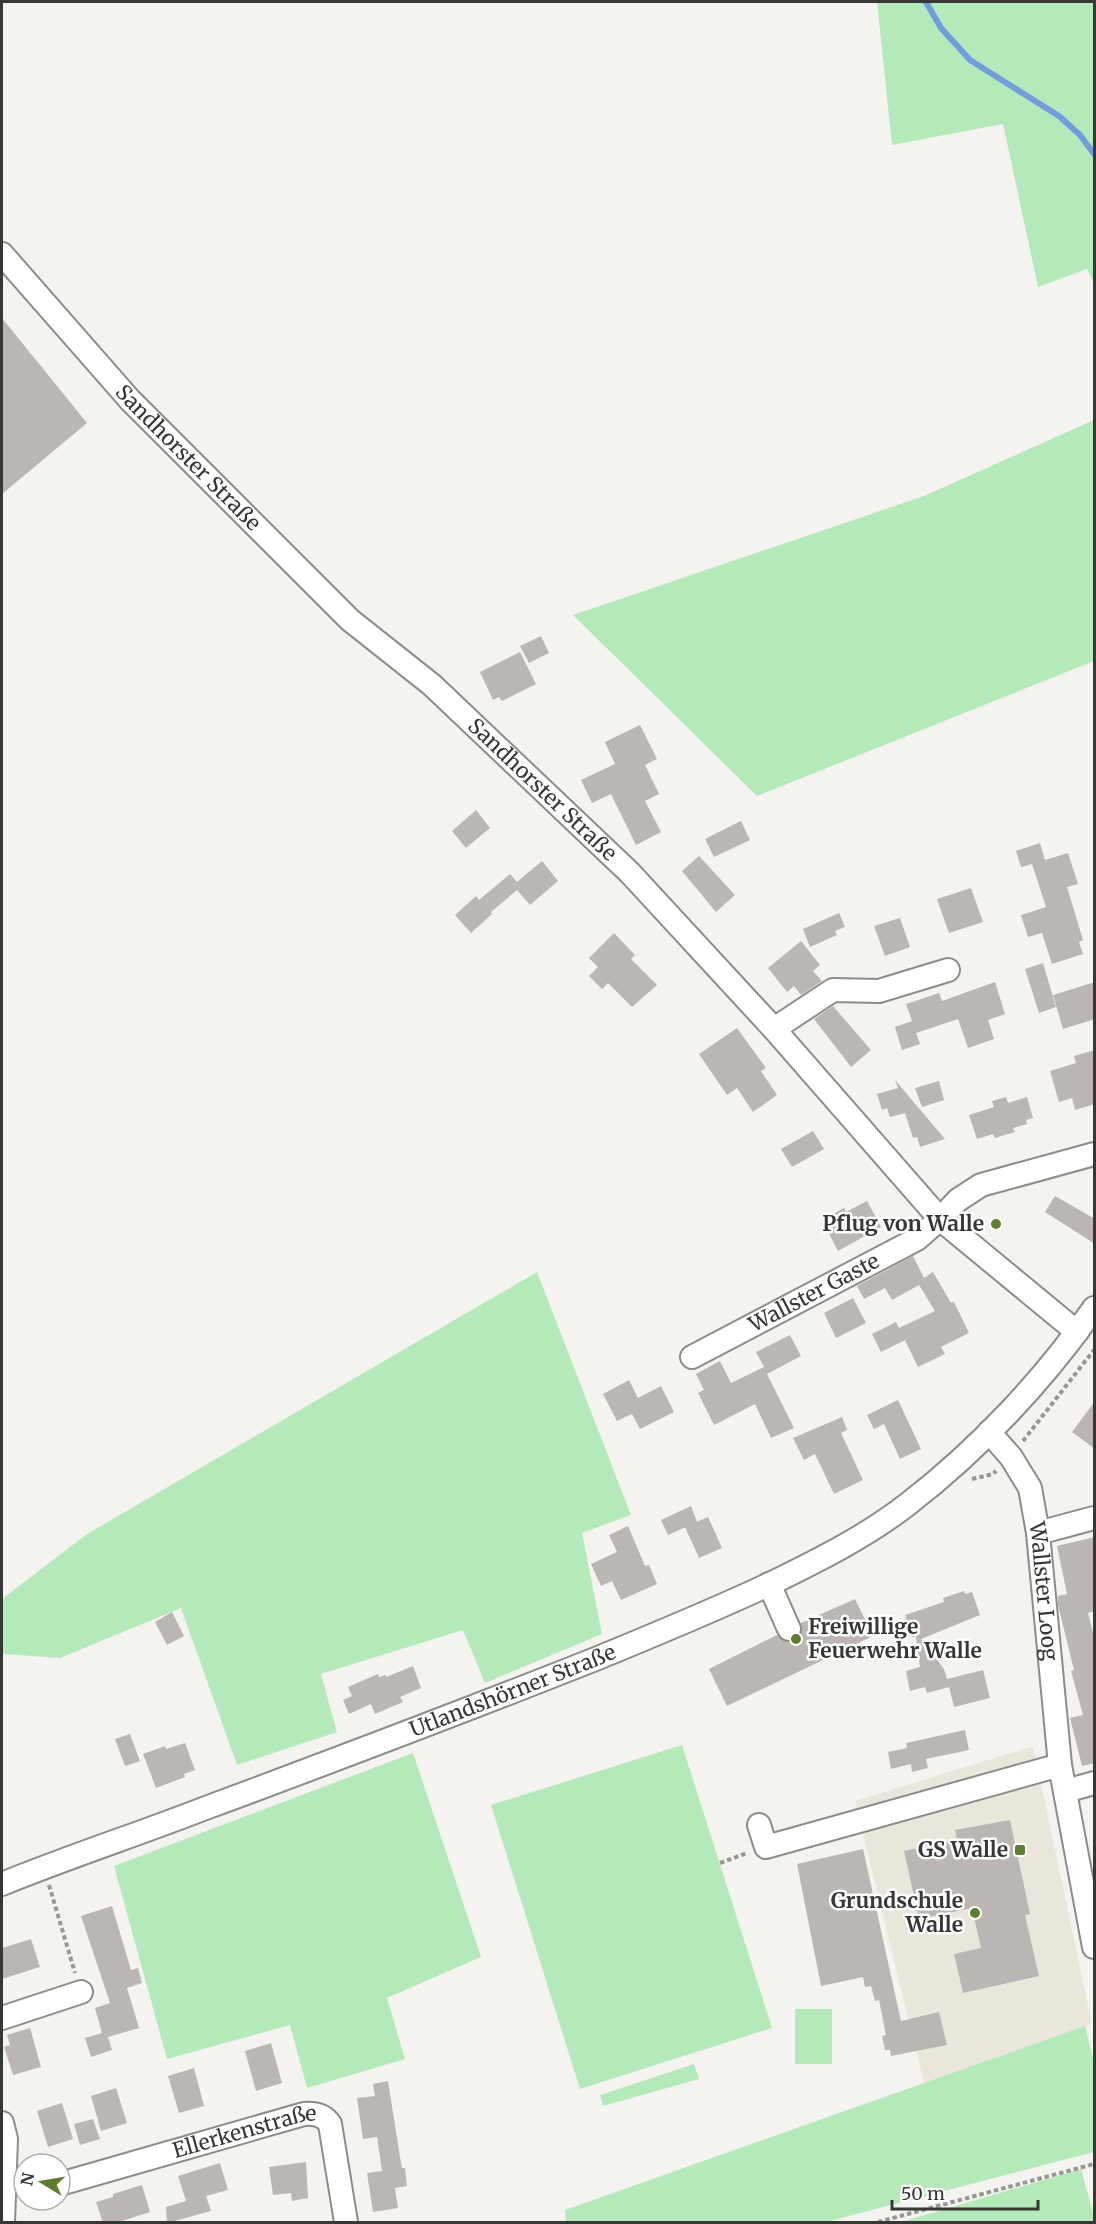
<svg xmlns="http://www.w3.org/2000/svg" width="1096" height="2224" viewBox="0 0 1096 2224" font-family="Merriweather,serif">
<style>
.built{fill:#eae6dc}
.green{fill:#b4eaba}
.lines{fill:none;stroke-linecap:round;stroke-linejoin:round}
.stream{stroke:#719cdd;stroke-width:6}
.building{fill:#bbb6b4}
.minor-casing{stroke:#8e8c88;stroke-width:26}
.path{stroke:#989794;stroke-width:4;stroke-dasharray:4.5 3;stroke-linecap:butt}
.minor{stroke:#fff;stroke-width:22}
.poi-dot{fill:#607c31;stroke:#fff;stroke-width:2}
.labels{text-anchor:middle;stroke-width:5;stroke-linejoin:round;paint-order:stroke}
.street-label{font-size:21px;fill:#373735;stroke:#fff}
.poi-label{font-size:21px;font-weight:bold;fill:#373735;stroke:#fff;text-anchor:end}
</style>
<rect width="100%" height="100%" fill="#f5f3ef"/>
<path class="built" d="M1033,1746l59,278 -168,59 -69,-282z"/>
<path class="green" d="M877,2h217v281l-7,-14 -49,18 -35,-163 -111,21z
M1094,420v241l-337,135 -184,-181 351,-119z
M537,1272l94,243 -49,18 20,101 -117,49 -22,-53 -142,44 16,58 -100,33 -56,-157 -121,50 -58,-4v-55l85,-65z
M682,1745l90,283 -192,61 -89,-284z
M413,1753l68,204 -94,41 18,61 -98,29 -17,-63 -123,34 -53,-193z
M795,2009h37v55h-37z
M1085,2026l9,36v90l-268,70h-260l-1,-12z
M694,2064l5,15 -96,27 -3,-11z
M1081,2169l13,47v6h-193z"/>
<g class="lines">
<path class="stream" d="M926,2l15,26 29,32 89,56 21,19 14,19"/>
</g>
<path class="building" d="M2,318l85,105 -85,71z
M541,636l8,17 -20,10 -9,-17z
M520,652l16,32 -34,17 -3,-4 -6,3 -13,-28z
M640,725l17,34 -12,6 14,29 -14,7 16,31 -25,13 -25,-51 -19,9 -11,-23 34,-16 -10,-22z
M476,810l14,18 -24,20 -14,-17z
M741,821l9,19 -36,17 -9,-18z
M1040,843l5,17 23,-7 10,31 -11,3 16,53 -4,2 4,12 -31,10 -10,-31 -14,4 -7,-22 25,-8 -14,-43 -11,3 -5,-16z
M699,856l36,39 -19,17 -34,-41z
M542,861l16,20 -28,24 -13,-15 -26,22 1,2 -21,19 -16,-18 21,-19 3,4 31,-26 7,8z
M971,888l12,34 -34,11 -12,-34z
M839,913l6,14 -10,4 2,4 -27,12 -7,-18z
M900,918l10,29 -25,9 -11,-30z
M614,933l21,22 -4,4 26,26 -25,22 -24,-24 -6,6 -13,-13 9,-9 -9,-9z
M801,941l19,24 -7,6 9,10 -21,14 -7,-9 -7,6 -19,-24z
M1043,963l13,44 -17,6 -14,-44z
M995,982l10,32 -17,6 6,19 -26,9 -10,-29 -42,14 4,11 -18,6 -7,-23 17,-6 -6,-17 33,-11 3,8z
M1095,982v37l-32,10 -10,-34z
M833,1006l38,44 -20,17 -37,-48z
M737,1028l29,40 -5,3 16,24 -24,17 -16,-24 -10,7 -28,-41z
M1095,1050v54l-20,6 -3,-12 -13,4 -9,-31 26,-8 -2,-7z
M895,1080l50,59 -25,8 -3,-10 -4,1 -8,-25 -15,4 -3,-9 -5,2 -5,-16 21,-6z
M939,1081l5,19 -22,7 -7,-19z
M1006,1097l2,6 19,-6 6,21 -7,2 1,4 -14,4 2,4 -20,6 -2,-4 -16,5 -8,-24 25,-8 -2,-6z
M813,1131l11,18 -32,18 -11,-18z
M1055,1196l40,23v25l-50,-32z
M867,1201l14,26 -43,24 -16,-31 22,-12 2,4z
M913,1256l11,22 9,-6 18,31 3,-1 15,31 -28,14 4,7 -27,13 -19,-39 36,-17 -16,-26 -27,15 -7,-12 -21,11 -7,-13z
M853,1298l13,25 -30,15 -12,-25z
M896,1322l9,18 -24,12 -9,-18z
M790,1335l11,21 -34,18 27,54 -23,10 -16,-34 -41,21 -16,-32 6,-3 -8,-16 24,-13 11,22 33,-16 -8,-15z
M629,1380l9,18 23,-12 13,26 -34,17 -8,-15 -15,7 -14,-27z
M898,1400l23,49 -21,10 -16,-35 -10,5 -7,-14z
M1095,1401v48l-23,-17z
M842,1417l5,13 -6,3 22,47 -29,14 -19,-40 -11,6 -11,-22z
M691,1506l6,16 -29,13 -7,-15z
M708,1517l14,31 -23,10 -14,-31z
M628,1526l17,40 4,-1 8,19 -36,16 -9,-19 -11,5 -10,-22 26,-12 -8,-17z
M1095,1537v74l-7,2 7,28v122l-13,3 -12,-48 13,-3 -12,-44 3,-1 -16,-65v-9l9,-2 -10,-48z
M964,1591l1,3 7,-2 8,23 -59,24 23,30 3,10 36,-9 7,28 -36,9 -5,-20 -22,6 -2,-6 -15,4 -4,-20 14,-4 -4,-30 -3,1 -8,-23 39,-13 -1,-4z
M855,1599l18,37 -146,70 -18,-37 68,-34 10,7 8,-1 7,-10 -1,-8z
M172,1612l12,24 -17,9 -12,-23z
M413,1666l8,22 -21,9 3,5 -28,12 -4,-10 -22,10 -6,-14 9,-4 -4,-9 30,-13 1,3 7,-2v2z
M965,1730l4,20 -43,9 2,9 -16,4 -1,-8 -20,5 -3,-17 19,-4 -1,-5z
M130,1734l10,27 -15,5 -10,-27z
M185,1743l10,27 -11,4 1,3 -29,11 -13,-34 22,-8 1,3z
M1010,1820l20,94 -5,1 14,61 -76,17 -9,-39 27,-6 -9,-40 -53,11 -15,-68 53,-11 -2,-10z
M863,1849l38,172 38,-9 8,33 -56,11 -1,-6h-5l-3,-14 4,-1 -7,-35 -4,1 -4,-15 -6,1 -2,-10 -42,9 -24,-122z
M112,1906l19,64 7,-2 4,15 -15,5 12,40 -31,9 4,13 -21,7 -6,-19 17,-5 -7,-25 15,-5 -29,-87z
M31,1939l9,28 -38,12v-31z
M30,2028l11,39 -28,8 -9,-28 6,-2 -3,-10z
M271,2043l11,40 -26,8 -11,-40z
M194,2068l10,38 -25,7 -11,-37z
M388,2081l12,76 2,11h3l2,18 -12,2 3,20 -25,4 -6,-39 15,-2 -5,-34 -14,2 -6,-41 18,-2 -2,-12z
M116,2088l11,35 -26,8 -10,-35z
M62,2103l11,36 -25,8 -11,-36z
M93,2119l7,20 -20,6 -6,-21z
M306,2162l2,36 -16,3 -1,-8 -18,2 -4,-28z
M220,2163l8,27 -22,6 5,15 -44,12 -1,-16 20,-6 -8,-25z
M142,2185l8,27 -34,11h-13l-7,-21 17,-5v-3z"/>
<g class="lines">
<defs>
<g id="minor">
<path id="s1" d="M2,254l128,146 220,220 82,65 198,188 144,156 166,190 137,113"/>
<path d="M774,1029l59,-39 46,1 69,-21"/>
<path id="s2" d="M692,1357l225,-118 23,-20 18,-19 23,-15 113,-31"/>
<path id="s3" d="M989,1432l22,25 19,31 8,45 22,232 34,182"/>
<path d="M1038,1533l56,-15"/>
<path d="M769,1584l20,45"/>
<path d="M1066,1791l28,-8"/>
<path d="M759,1825l7,22 294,-82"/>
<path id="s4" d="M2,1884c66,-27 134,-49 201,-75 132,-49 264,-99 395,-151 58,-24 117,-48 174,-75 47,-23 95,-47 136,-79 70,-54 136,-124 186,-196"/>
<path d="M2,2018l79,-26"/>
<path d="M2,2123l4,16 -3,83"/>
<path id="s5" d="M60,2184l244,-70c11,-1 20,1 26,10l16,98"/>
</g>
</defs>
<use href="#minor" class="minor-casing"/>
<path class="path" d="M1023,1441l71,-91
M972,1479l21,-5 3,-3
M720,1863l27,-10
M49,1885l26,88
M878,2222l216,-58"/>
<use href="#minor" class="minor"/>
</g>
<g class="poi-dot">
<circle cx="996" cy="1224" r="6"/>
<circle cx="796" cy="1639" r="6"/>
<rect x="1014" y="1844" width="12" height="12" rx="3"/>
<circle cx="975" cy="1913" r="6"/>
</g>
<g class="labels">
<g class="street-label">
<text dy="7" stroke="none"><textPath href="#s1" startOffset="276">Sandhorster Straße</textPath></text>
<text dy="7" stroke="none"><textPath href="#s1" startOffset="762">Sandhorster Straße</textPath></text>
<text dy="7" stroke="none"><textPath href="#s2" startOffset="138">Wallster Gaste</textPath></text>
<text dy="7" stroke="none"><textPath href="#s3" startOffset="174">Wallster Loog</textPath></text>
<text dy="7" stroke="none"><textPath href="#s4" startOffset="546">Utlandshörner Straße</textPath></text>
<text dy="7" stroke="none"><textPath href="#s5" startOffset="192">Ellerkenstraße</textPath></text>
</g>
<g class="poi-label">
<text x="984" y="1231">Pflug von Walle</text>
<text x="808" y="1634" text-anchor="start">Freiwillige<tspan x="808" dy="24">Feuerwehr Walle</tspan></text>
<text x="1008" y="1857">GS Walle</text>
<text x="963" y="1908">Grundschule<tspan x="963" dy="24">Walle</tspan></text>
</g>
</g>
<rect width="1096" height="2224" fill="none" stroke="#373735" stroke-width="6"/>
<g transform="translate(42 2182) rotate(281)"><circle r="28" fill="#ffffff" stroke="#afafae" stroke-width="1.5"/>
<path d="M0-4.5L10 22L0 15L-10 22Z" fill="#607c31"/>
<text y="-9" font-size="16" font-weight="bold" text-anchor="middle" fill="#373735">N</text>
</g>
<path d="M892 2200v9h146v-9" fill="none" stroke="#373735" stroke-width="3"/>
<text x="901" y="2200" font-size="18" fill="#373735" stroke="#ffffff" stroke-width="4.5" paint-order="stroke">50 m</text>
</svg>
